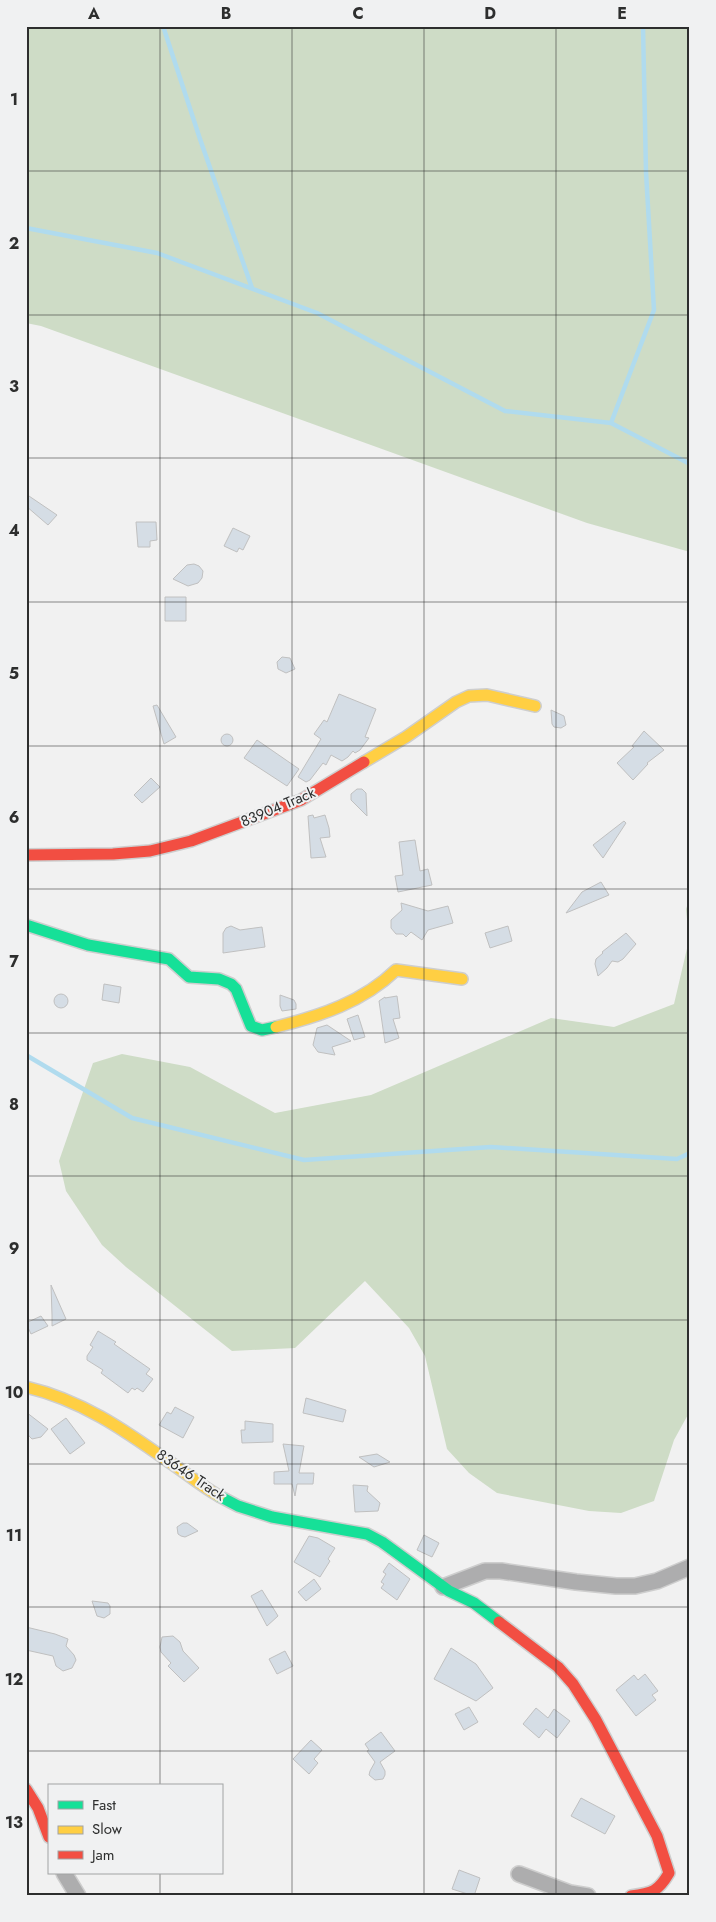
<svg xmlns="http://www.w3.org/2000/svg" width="716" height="1922" viewBox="0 0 716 1922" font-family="Jost,sans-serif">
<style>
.green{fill:#cedcc6}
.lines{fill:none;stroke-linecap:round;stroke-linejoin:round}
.stream{stroke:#b0dbee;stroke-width:4.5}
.building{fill:#d5dde5;stroke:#c0c0c0}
.street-casing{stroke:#cecece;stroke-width:18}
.fast-casing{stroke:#cecece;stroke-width:14}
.slow-casing{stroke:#cecece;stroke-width:14}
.jam-casing{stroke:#cecece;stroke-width:14}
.street{stroke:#adadae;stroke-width:15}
.fast{stroke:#16e098;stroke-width:11}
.slow{stroke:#ffcf43;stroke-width:11}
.jam{stroke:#f24e42;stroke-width:11}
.grid{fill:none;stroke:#2d2e2e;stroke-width:1;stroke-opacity:0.55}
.labels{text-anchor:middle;stroke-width:4;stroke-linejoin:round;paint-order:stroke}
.street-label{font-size:15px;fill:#2d2e2e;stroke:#f0f1f2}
.neatline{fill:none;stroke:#2d2e2e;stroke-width:2}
.grid-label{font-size:16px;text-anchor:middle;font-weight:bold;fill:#2d2e2e}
</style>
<rect width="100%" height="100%" fill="#f1f1f1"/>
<path class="green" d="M26,26h664v526l-103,-29 -546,-197 -15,-3z
M690,897v514l-16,29 -20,61 -33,12 -32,-2 -92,-18 -28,-20 -22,-24 -22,-93 -16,-28 -44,-47 -70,67 -63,3 -106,-84 -24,-22 -36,-54 -7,-30 34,-98 29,-9 68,13 85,46 96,-18 180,-77 63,9 60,-23 15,-64 -3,-31z"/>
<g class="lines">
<path class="stream" d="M163,26l37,113 52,149
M26,228l131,25 160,60 188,98 106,12 79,41
M611,423l43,-113 -8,-138 -3,-146
M26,1055l106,63 172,42 187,-13 186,12 13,-6"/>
</g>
<path class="building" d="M26,494l31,21 -9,10 -22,-19z
M136,522h20l1,18 -7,1v6h-12z
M233,528l17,8 -7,14 -4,-2 -2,4 -13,-6z
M194,564l5,2 4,5 -1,7 -4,5 -10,3 -15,-7 14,-14z
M165,597h21v24h-21z
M282,657l8,1 5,11 -9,4 -8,-4 -1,-7z
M339,694l37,15 -11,28 4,1 -9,12 -5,3 -2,-2 -5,6 -6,4 -11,-6 -5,10 -3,-2 -13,17 -4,2 -8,-5 23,-38 -7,-5 10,-14 3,2z
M157,705l19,32 -12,7 -11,-38z
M551,710l13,6 2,9 -5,3 -7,-1 -2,-3z
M644,731l20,19 -17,13 1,1 -15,16 -16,-17 17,-16 -2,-1z
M221 740a6 6 0 1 1 12 0a6 6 0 1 1-12 0Z
M257,740l42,29 -12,17 -43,-28z
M151,778l9,9 -18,16 -8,-8z
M357,789h5l4,4 1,23 -16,-16v-6z
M313,815l1,3 11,-3 4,13 1,9 -10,1 6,19 -15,1 -3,-42z
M624,821l2,2 -23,35 -10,-13z
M415,840l5,31 8,-2 4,16 -34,7 -3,-16 8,-1 -4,-33z
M601,882l8,13 -43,18 16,-21z
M401,903l27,8 20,-5 5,17 -25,7 -6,10 -11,-8 -5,5 -3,-3h-7l-5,-6v-8l11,-10z
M231,926l9,4 22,-3 3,20 -42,6v-20l3,-5z
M508,926l4,15 -22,7 -5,-15z
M626,933l10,11 -13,15 -5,3 -6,-1 -5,7 -9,8 -3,-12 1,-5 7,-6 -1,-1z
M104,984l17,3 -2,16 -17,-3z
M54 1001a7 7 0 1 1 14 0a7 7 0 1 1-14 0Z
M280,995l14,5 2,4v5l-14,2 -2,-5z
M397,996l3,22 -7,1 6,19 -14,5 -6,-42 6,-4v1z
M358,1015l7,22 -11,3 -7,-21z
M327,1025l24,16 -19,6 3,8 -17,-3 -5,-7 4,-17z
M51,1285l15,34 -14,7v-11z
M41,1316l7,10 -17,8 -5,-11z
M98,1331l18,11 -2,2 36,25 -4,5 7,5 -10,13 -6,-4 -2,2 -3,-2 -4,5 -27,-20 2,-3 -16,-10v-4l6,-9 -3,-2z
M306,1398l40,12 -3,12 -40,-9z
M175,1407l19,10 -11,21 -24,-13 8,-13 4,2z
M26,1412l22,17 -7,8 -9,2 -3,-3 -3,-6z
M66,1418l19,25 -15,11 -19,-25z
M245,1421l28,3v18l-31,1 -1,-13h4z
M283,1444l21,2 -5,27h15l-1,11h-16l-2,12 -3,-12h-18v-12l15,-1z
M377,1454l13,8 -16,5 -15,-10z
M353,1485l15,1 -1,5 13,12 -2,8 -23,1z
M183,1523h4l11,8 -13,6 -4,-1 -3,-2 -1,-7z
M424,1535l15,8 -7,14 -15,-7z
M309,1536l9,2 17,10 -7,11 2,2 -10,16 -26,-15z
M389,1563l21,16 -13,21 -16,-12 3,-4 -3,-2 5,-8 -3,-2z
M314,1579l7,10 -15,12 -8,-9z
M262,1590l16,26 -11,10 -16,-30z
M92,1601l16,2 2,3v8l-6,4 -7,-2z
M26,1627l29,7 13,5 -2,7 8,9 2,5 -4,8 -9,3 -7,-5 -3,-10 -27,-6z
M173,1636l7,6 3,9 16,17 -15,14 -16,-16 3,-3 -10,-11 -1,-5 2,-10z
M451,1648l25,16 17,24 -17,13 -42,-22z
M285,1651l8,15 -16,8 -8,-15z
M645,1674l13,17 -6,4 4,5 -20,16 -20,-26 18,-15 4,5z
M469,1707l9,15 -14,8 -9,-16z
M536,1708l12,10 6,-9 16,12 -13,17 -11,-9 -7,9 -16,-14z
M381,1732l14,19 -15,11 5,9v4l-2,4 -8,1 -6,-5 1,-4 5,-9 -8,-11 2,-1 -4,-6z
M311,1740l11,10 -8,9 4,4 -9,11 -16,-15z
M581,1798l34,18 -10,18 -34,-18z
M459,1870l21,8 -6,18 -22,-7z"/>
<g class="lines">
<defs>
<path id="street" d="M443,1587l42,-16h16l75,11 40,4h19l22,-5 33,-14
M64,1873l14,23
M519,1874l51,19 18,3"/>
<path id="fast" d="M26,925l62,20 81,14 20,18 30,2 12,5 5,5 15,37 11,4 14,-3
M219,1496l19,10 34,11 95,17 15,8 67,49 25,12 25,19"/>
<path id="slow" d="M364,762l42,-25 50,-35 13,-6 18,-1 48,11
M276,1027c44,-11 87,-25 120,-57l66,9
M26,1387c55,13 97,42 142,74 17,11 33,25 51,35"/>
<path id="jam" d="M26,855l87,-1 37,-3 41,-10 110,-41 63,-38
M499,1622l59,45 15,17 23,36 61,116 12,37c-11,19 -17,20 -38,23
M26,1789l12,19 11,29"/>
</defs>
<use href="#street" class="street-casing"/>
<use href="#fast" class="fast-casing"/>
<use href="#slow" class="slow-casing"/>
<use href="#jam" class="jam-casing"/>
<use href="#street" class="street"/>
<use href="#fast" class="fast"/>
<use href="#slow" class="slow"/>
<use href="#jam" class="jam"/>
</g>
<path class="grid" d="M160,26v1760M292,26v1870M424,26v1870M556,26v1870M26,171h664M26,315h664M26,458h664M26,602h664M26,746h664M26,889h664M26,1033h664M26,1176h664M26,1320h664M26,1464h664M26,1607h664M26,1751h664M160,1873v23"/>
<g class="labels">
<g class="street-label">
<text transform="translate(278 807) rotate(-23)" y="5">83904 Track</text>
<text transform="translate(191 1475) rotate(34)" y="5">83646 Track</text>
</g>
</g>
<rect width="716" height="1922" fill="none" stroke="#f0f1f2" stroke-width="55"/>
<rect x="48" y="1784" width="175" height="90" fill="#f0f1f2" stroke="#a2a3a4"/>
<rect x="58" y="1801" width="25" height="8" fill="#16e098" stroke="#a2a3a4"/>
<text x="92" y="1810" font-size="15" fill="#2d2e2e">Fast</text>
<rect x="58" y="1826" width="25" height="8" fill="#ffcf43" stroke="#a2a3a4"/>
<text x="92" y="1834" font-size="15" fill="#2d2e2e">Slow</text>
<rect x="58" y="1851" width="25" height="8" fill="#f24e42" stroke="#a2a3a4"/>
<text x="92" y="1860" font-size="15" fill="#2d2e2e">Jam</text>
<rect x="28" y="28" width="660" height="1866" class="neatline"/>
<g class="grid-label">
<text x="94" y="19">A</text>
<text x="226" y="19">B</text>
<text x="358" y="19">C</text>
<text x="490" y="19">D</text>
<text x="622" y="19">E</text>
<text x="14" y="105">1</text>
<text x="14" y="249">2</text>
<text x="14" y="392">3</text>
<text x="14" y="536">4</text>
<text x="14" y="679">5</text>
<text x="14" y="823">6</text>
<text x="14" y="967">7</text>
<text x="14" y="1110">8</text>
<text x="14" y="1254">9</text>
<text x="14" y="1398">10</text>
<text x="14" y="1541">11</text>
<text x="14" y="1685">12</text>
<text x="14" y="1828">13</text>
</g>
</svg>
